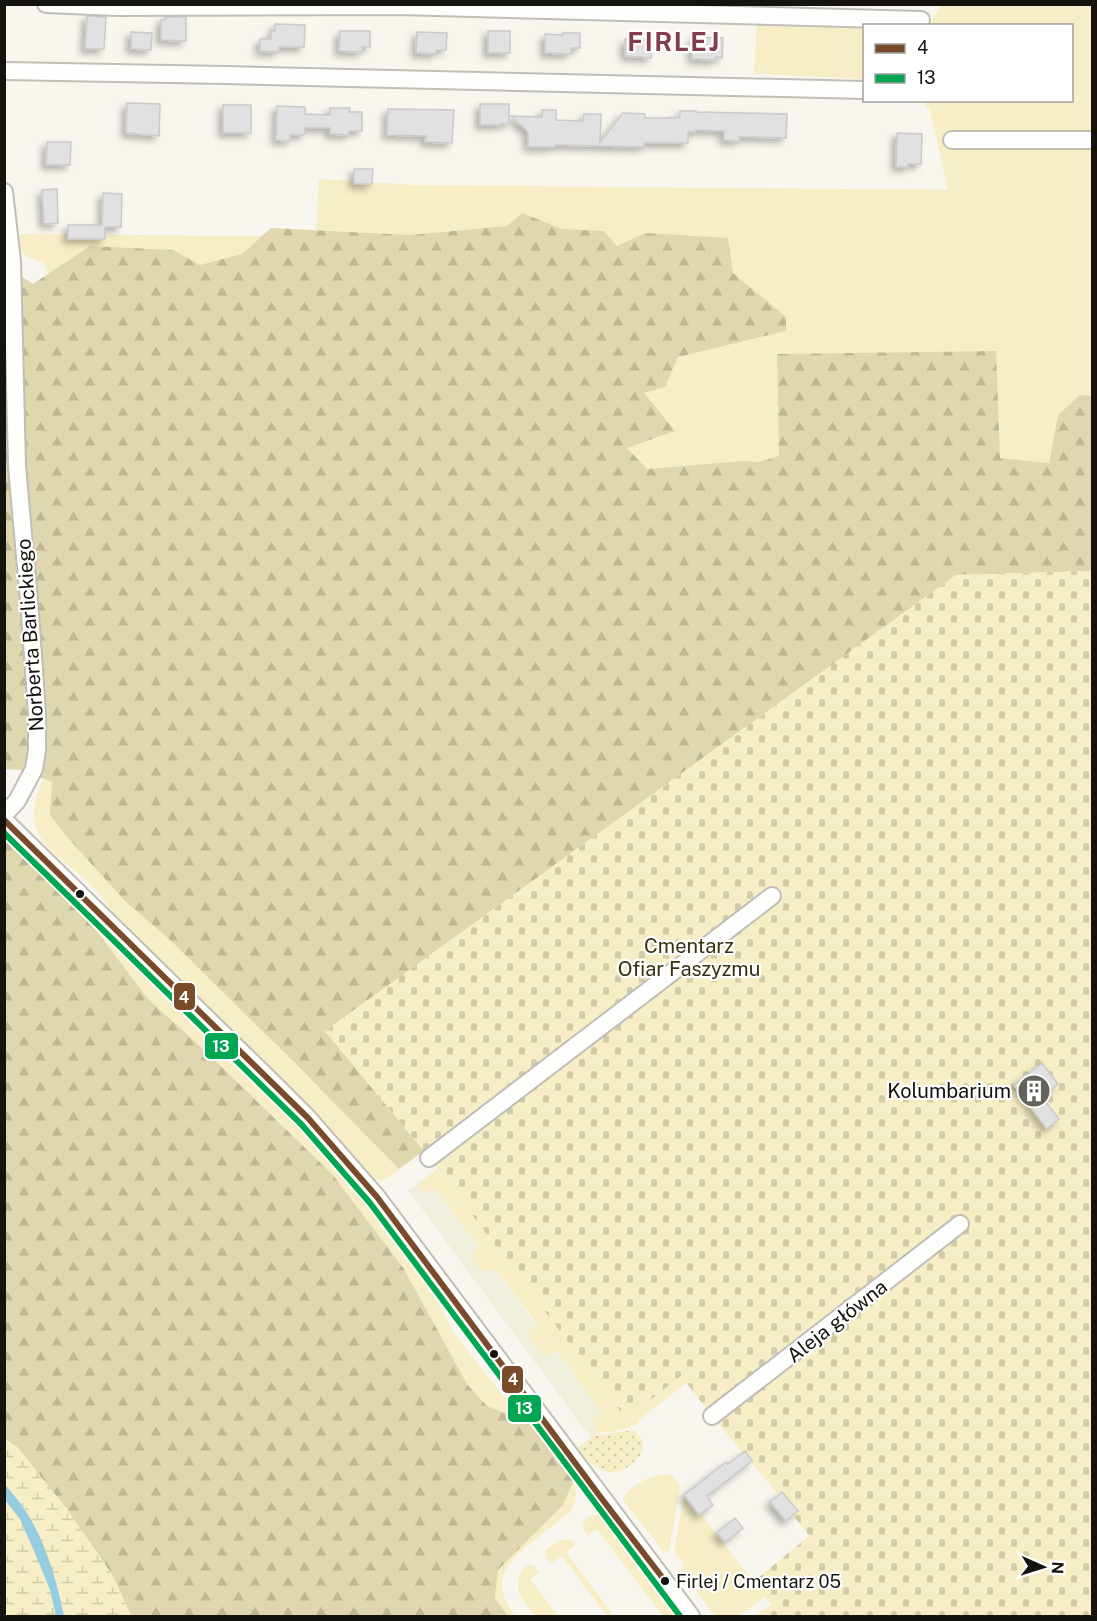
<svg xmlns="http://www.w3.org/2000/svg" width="1097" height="1621" viewBox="0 0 1097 1621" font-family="'Public Sans',sans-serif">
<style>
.built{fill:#f0eedd}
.grass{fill:#f7eec5}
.forest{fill:url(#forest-firs)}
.wetland{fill:url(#wetland-marsh)}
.cemetery{fill:url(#cemetery-stones)}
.park{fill:url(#park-dots)}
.water{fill:#95ccdf}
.building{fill:#e2e1e2;stroke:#cbcac9;stroke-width:1.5;filter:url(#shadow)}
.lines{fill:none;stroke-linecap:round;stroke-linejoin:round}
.minor-casing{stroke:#bfbeb8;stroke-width:20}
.minor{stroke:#fefefc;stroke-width:16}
.bus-1-casing{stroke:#fff;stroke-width:10}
.bus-2-casing{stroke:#fff;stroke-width:10}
.bus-1{stroke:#7a4b2a;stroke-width:6}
.bus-2{stroke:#00a651;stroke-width:6}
.bus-dot{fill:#14130d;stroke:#fff;stroke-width:2}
.labels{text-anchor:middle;stroke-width:4.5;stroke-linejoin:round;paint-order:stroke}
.bus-label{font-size:18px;fill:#14130d;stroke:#fff;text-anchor:start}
.street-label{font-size:20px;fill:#14130d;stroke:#fff}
.park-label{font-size:20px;fill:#373011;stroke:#fff}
.poi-label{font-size:20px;fill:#14130d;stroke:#fff;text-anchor:end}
.district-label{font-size:26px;font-weight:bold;letter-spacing:1.5px;fill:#843d4d;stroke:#fff}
.line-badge{stroke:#fff;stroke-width:2}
.badge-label{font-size:16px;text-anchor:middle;font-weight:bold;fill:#fff}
</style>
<defs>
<pattern id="forest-firs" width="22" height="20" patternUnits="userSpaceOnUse" patternTransform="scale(1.5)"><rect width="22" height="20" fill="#e0d7ae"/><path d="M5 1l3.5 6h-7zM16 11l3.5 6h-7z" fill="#bfb894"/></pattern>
<pattern id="wetland-marsh" width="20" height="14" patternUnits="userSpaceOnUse" patternTransform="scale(1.5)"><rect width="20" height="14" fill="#f7eec5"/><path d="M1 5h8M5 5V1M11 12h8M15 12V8" fill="none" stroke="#d3cba8"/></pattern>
<pattern id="cemetery-stones" width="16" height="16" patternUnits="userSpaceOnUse" patternTransform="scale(1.5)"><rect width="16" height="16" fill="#f7eec5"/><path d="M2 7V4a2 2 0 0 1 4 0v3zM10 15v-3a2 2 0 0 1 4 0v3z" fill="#d3cba8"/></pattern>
<pattern id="park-dots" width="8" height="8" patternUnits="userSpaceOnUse" patternTransform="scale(1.5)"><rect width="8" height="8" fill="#f7eec5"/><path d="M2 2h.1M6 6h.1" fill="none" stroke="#d3cba8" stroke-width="1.8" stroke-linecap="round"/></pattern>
<filter id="shadow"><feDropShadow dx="-4.5" dy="4.5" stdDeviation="3" flood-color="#0004"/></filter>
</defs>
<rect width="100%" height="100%" fill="#f8f6ee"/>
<path class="built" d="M417,1184l7,9 10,-5 167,223 -9,11 7,11 -8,5 -183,-248z"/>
<path class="grass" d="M941,5h151v391l-12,-1 -22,20 -9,48 -50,-5 -4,-107 -218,4 2,101 -20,6 -15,-1 -97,9 -20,-22 17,-55 21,-6 13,-30 108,-26v-14l-53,-44 -88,-40 -28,13 -13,-15 -42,-2 -40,-16 -15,13 -97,9 -94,-5 3,-51 96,6 533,5 -18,-80 -9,-9 151,-1v-74l-143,-1z
M757,24l107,3v52l-110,-5z
M20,234l242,2 -20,18 -42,12 -27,-16 -83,-4 -42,28 -5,-12 -18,-6 -6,-11z
M43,779l9,3 -2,33 18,23 57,63 44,38 126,124 104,106c-10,8 -14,15 -27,9l-78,-87 -182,-179c-6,-9 -12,-18 -20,-26 -22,-23 -60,-38 -58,-76 0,-10 6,-21 9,-31z
M77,905l180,175 84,84 25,29 70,97 -3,3 20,39 51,65 23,19 3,-2 6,9 -9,-1 -40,-16 -20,-22 -63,-115 -71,-94 -132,-128 -53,-48z
M437,1169l189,250 55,-43 5,7 -48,38 1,3 -22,7 -18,2 -7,-11 3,-6 5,-6 -44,-60 -8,6h-5l-15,-21 1,-4 8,-7 -43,-57 -6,4 -9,-2 -7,-10 1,-6 6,-6 -45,-59 -10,5 -7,-9z
M664,1474l8,1 8,10 -11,67 -6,-1 -40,-51c6,-14 26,-24 41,-26z
M574,1480c3,13 3,20 -4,32 -11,9 -22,17 -33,26 -30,24 -49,42 -22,78h-7l-13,-18 3,-28 65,-65z
M684,1495l15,20 2,-1 64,83 -27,19h-21l-5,-4 -31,-41 3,-7 -10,-12z
M591,1515h6l7,2 76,99h-17l-66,-87 -10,7 -4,-10 1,-5z
M567,1539l5,2 3,4 -9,7 48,64h-7l-45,-60 -11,7 -5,-6v-6l1,-2 12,-9z
M530,1564l5,2 4,6 -9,7 28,37h-23c-10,-14 -22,-22 -15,-41 2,-6 4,-8 10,-11z"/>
<path class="forest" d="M522,213l40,16 42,2 13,15 28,-13 83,5 5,35 53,44v14l-108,26 -13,30 -21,6 31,38 -48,17 20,21 97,-8 15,1 20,-6 -2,-102 219,-3 4,107 49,5 9,-48 22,-20 12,1v175l-136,4 -631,456 99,120 -25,18 -104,-106 -126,-124 -44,-38 -57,-63 -18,-23 2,-33 -31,-12 -16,-1 -1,-504 29,19 57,-38 83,4 27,15 42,-11 29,-26 139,7 97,-9z
M4,829l48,48 25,28 71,94 53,48 132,128 71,94 63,115 20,22 40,16 9,1 30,37 8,20 -11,25 -65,65 -3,28 13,18h-377l-18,-40 -47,-68 -49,-61 -12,-8z"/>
<path class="wetland" d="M4,1439l13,8 49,61 47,68 18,40h-67l-4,-21 -21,-59 -14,-27 -20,-25z
M4,1500l16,19 17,39 13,32 6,26h-51z"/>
<path class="cemetery" d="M1092,571v1045h-337l16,-11 -18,-23 56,-46 -16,-21 5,-4 -16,-19 -4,2 -66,-78 -31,-40 -55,43 -202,-268 -99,-120 631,-456z"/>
<path class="park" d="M633,1430l2,1c3,4 7,8 8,12 2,15 -18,30 -32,29 -14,0 -26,-14 -34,-24l16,-12z"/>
<path class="water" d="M5,1484c6,9 15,17 20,26 20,30 32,71 39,106h-8l-6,-26 -13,-32 -17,-39 -15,-19z"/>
<path class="building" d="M87,16l19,1 -2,32h-19z
M165,17h21v24l-25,-1v-20h4z
M275,24l30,1 -1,22h-25l-1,5 -18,-1v-12h11v-8h4z
M340,31h30v16h-8v5l-23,-1z
M488,31h22v22h-22z
M131,32l21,1 -1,17 -20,-1z
M417,32l30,1 -1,17h-10v4l-20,-1z
M563,33h17v15h-9v6l-26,-1v-19l18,1z
M693,37l30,1 -1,20 -7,-1v3l-23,-1z
M625,39h27l-1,19 -26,-2z
M127,103l33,1 -1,32 -33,-3z
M480,104h29v20l-8,-1v2h-21z
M223,105h28v28h-28z
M277,106l28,1v7l25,1v-7h20l-1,4h13v19h-13v4l-19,-1v-6h-25l-1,7h-14v6l-14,-1z
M388,109l66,1 -2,33 -27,-1 1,-6 -39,-1z
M542,110h14v10l27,1 1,-7h17l-1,28 23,-29 22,1v4h20l15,-1v-6h16v1l91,2 -1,24 -47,-1v4l-15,-1v-9l-28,-1 -1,2h-7v11h-44v4l-89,-2v2h-27v-15l-17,-16 31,1z
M897,133l25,1 -1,30h-13v3h-12z
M47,142h24l-1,23h-24z
M354,169h19l-1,15h-18z
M57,189l1,34 -14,1 -2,-34z
M103,193l19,1 -1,33h-16v12h-37v-14h34z
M1042,1063l16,21 -16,13 17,22 -12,10 -33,-44z
M745,1451l7,10 -45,35 6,9 -14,10 -15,-20 42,-33 2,2z
M782,1492l16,19 -12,10 -16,-19z
M735,1518l8,10 -18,14 -8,-9z"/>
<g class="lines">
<defs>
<path id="minor" d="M46,4l71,3 282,-1 522,14
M4,71l222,4 638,15
M952,140h140
M4,192l8,69 5,205 13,147 7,102v35l-3,19 -17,32 -13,14
M4,820l267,261 37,37 69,79 314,419
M429,1158l343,-262
M712,1416l248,-192"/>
</defs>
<use href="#minor" class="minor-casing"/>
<use href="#minor" class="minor"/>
<defs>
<path id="bus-1" d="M4,820l304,298 69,79 225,302 63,82"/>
<path id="bus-2" d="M4,833l297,291 69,79 310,413"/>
</defs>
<use href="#bus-1" class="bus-1-casing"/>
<use href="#bus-2" class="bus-2-casing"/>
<use href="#bus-1" class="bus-1"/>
<use href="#bus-2" class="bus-2"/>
</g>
<defs>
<symbol id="building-disc" viewBox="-11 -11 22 22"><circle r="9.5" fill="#64625c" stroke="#fff"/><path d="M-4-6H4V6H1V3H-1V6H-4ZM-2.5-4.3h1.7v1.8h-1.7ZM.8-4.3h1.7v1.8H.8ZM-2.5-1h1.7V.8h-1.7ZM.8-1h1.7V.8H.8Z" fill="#fff"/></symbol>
</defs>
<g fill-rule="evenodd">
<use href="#building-disc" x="1015" y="1072" width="38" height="38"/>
</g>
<g class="bus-dot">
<circle cx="80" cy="894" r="5"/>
<circle cx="494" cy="1354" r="5"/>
<circle cx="665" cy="1581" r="5"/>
</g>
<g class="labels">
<g class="bus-label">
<text x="676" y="1588">Firlej / Cmentarz 05</text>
</g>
<g class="street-label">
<text transform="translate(30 635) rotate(-94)" y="7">Norberta Barlickiego</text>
<text transform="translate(837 1321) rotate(-38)" y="7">Aleja główna</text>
</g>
<g class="park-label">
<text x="689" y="953">Cmentarz<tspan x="689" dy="23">Ofiar Faszyzmu</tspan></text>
</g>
<g class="poi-label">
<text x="1011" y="1098">Kolumbarium</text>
</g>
<g class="district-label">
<text x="674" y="51">FIRLEJ</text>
</g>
</g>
<g class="line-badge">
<rect x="173" y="982" width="23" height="29" rx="6" fill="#7a4b2a"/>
<rect x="204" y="1032" width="35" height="28" rx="6" fill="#00a651"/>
<rect x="501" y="1365" width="23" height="29" rx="6" fill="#7a4b2a"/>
<rect x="507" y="1394" width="35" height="29" rx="6" fill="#00a651"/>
</g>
<g class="badge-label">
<text x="184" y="1003">4</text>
<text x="221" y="1052">13</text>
<text x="513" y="1385">4</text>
<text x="524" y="1414">13</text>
</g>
<rect width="1097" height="1621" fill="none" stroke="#14130d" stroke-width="12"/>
<rect x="863" y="24" width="210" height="78" fill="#ffffff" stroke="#a1a19e" stroke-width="1.5"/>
<rect x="875" y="44" width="30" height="9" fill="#7a4b2a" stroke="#a1a19e" stroke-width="1.5"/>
<text x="917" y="54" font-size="18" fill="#14130d">4</text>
<rect x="875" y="74" width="30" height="9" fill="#00a651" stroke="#a1a19e" stroke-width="1.5"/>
<text x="917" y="84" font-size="18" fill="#14130d">13</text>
<g transform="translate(1043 1567) rotate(93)" stroke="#ffffff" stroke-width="4.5" paint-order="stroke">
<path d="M0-4.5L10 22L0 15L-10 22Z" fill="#14130d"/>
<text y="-9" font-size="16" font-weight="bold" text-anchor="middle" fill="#14130d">N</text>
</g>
</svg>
